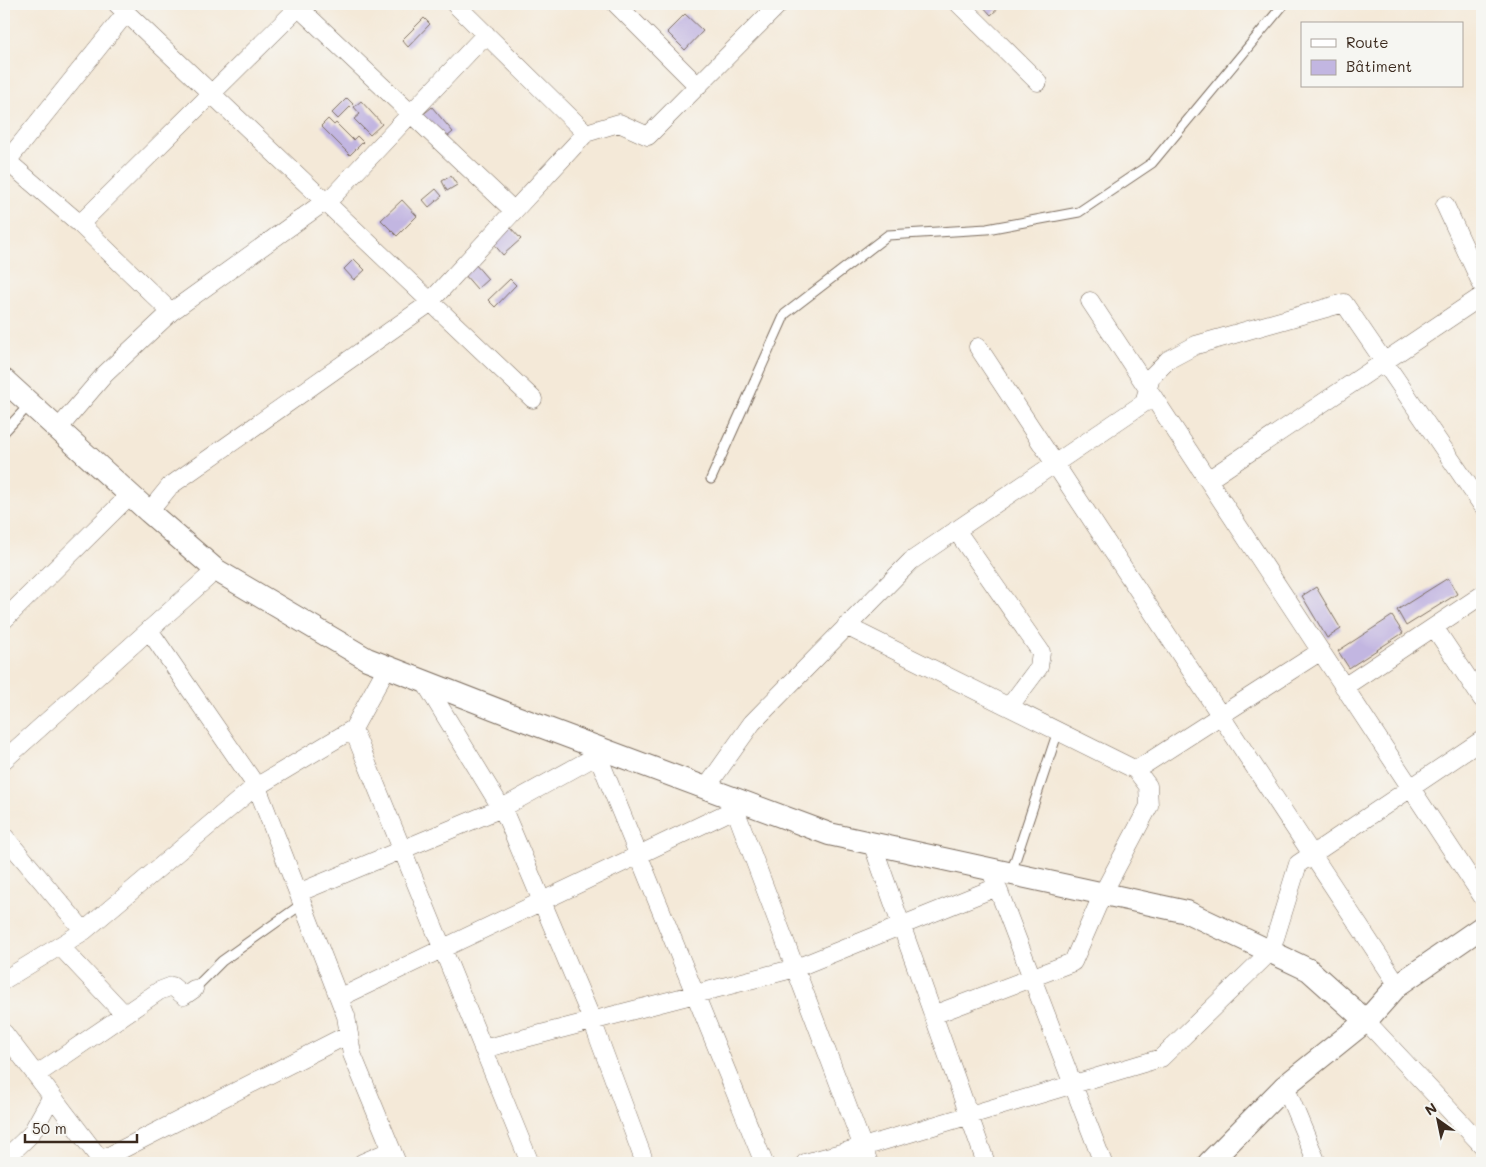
<svg xmlns="http://www.w3.org/2000/svg" width="1486" height="1167" viewBox="0 0 1486 1167" font-family="Mali,sans-serif">
<style>
.building{fill:#c2b6e1}
.lines{fill:none;stroke-linecap:round;stroke-linejoin:round}
.service-casing{stroke:#7c6d5f;stroke-width:11}
.minor-casing{stroke:#7c6d5f;stroke-width:19}
.tertiary-casing{stroke:#7c6d5f;stroke-width:24}
.service{stroke:#fff;stroke-width:9}
.minor{stroke:#fff;stroke-width:18}
.tertiary{stroke:#fff;stroke-width:22}
</style>
<rect width="100%" height="100%" fill="#f6f6f2"/>
<filter id="ink" filterUnits="userSpaceOnUse"><feTurbulence type="fractalNoise" baseFrequency=".02" numOctaves="2"/><feDisplacementMap in="SourceGraphic" scale="10" xChannelSelector="R" yChannelSelector="G"/><feConvolveMatrix kernelMatrix="1 2 1 2 8 2 1 2 1" color-interpolation-filters="sRGB"/></filter>
<filter id="wash" filterUnits="userSpaceOnUse"><feTurbulence type="fractalNoise" baseFrequency=".0096" numOctaves="4" result="noise"/><feDisplacementMap in="SourceGraphic" scale="20" xChannelSelector="R" yChannelSelector="G"/><feGaussianBlur stdDeviation="1.12" result="paint"/><feColorMatrix in="noise" values="0 0 0 0 0 0 0 0 0 0 0 0 0 0 0 0 0 1.4 0 .05"/><feComposite in="paint" operator="in"/></filter>
<g filter="url(#wash)">
<rect width="100%" height="100%" fill="#f4e9d8"/>
<g id="blocks">
<path class="building" d="M981,4h22l-12,11z
M685,14l18,17 -18,19 -18,-18z
M424,18l6,6 -22,23 -6,-7z
M347,98l6,6 -15,15 -6,-6z
M361,101l21,23 -12,11 -16,-16 6,-5 -6,-7z
M432,107l21,25 -12,10 -21,-25z
M328,119l6,6 2,-2 17,17 4,-4 6,6 -13,13 -29,-29z
M451,176l6,9 -10,6 -5,-10z
M436,189l6,7 -13,11 -6,-7z
M402,200l15,16 -20,20 -16,-16z
M510,227l11,12 -18,16 -11,-13z
M354,259l11,11 -11,10 -10,-11z
M475,264l13,15 -11,10 -13,-15z
M510,279l6,6 -21,22 -7,-7z
M1448,578l9,16 -51,32 -9,-16z
M1316,587l25,42 -14,9 -25,-42z
M1392,616l11,17 -54,35 -11,-17z"/>
</g>
</g>
<g filter="url(#ink)">
<use href="#blocks" fill-opacity="0" stroke="#7c6d5f" stroke-width="1"/>
<g class="lines">
<defs>
<path id="service" d="M4,432l26,-28
M711,479l74,-165 103,-79 99,-6 92,-17 73,-49 132,-159
M1011,873l47,-142
M194,989l28,-28 80,-57"/>
<path id="minor" d="M117,4l416,395
M295,4l219,207
M455,4l131,129
M616,4l82,82
M959,4l79,78
M7,161l119,-148
M4,164l3,-3 73,63
M1445,205l37,80
M1090,301l392,595
M171,312l163,-117 152,-161
M978,347l420,638
M58,429l47,-55 66,-62 -91,-88 222,-220
M1208,480l274,-184
M149,512l21,-26 257,-181 159,-172 33,-10 29,13 131,-132
M956,530l85,122 -2,15 -30,40
M4,620l126,-125
M846,626l290,144 12,16 1,20 -46,87 -30,69 -140,53
M1434,627l48,72
M149,630l108,157 89,229 6,38 45,109
M424,681l81,133 85,201 55,148
M1344,687l138,-92
M353,729l177,434
M594,746l170,417
M4,760l212,-190
M1136,770l185,-119
M706,788l46,-65 159,-162 233,-158 7,-26 17,-17 28,-15 148,-42 138,202
M733,798l2,11 134,354
M4,836l80,95
M872,843l114,320
M993,876l110,287
M298,893l204,-85 96,-53
M60,946l64,68
M4,980l80,-49 167,-141 102,-61 34,-62
M339,998l396,-189
M1366,1021l116,124
M4,1033l99,130
M483,1049l313,-81 201,-81
M36,1075l123,-84 13,-5 12,10 10,-7
M1285,1086l32,77
M4,1160l27,-26 21,-38
M101,1160l248,-126
M362,1163l30,-13
M805,1163l58,-16 298,-89 110,-107 27,-87 184,-124"/>
<path id="tertiary" d="M4,380l145,132 67,58 151,89 149,58 313,117 358,78 122,58 57,51
M1209,1163l76,-77 81,-65 32,-36 84,-58"/>
</defs>
<use href="#service" class="service-casing"/>
<use href="#minor" class="minor-casing"/>
<use href="#tertiary" class="tertiary-casing"/>
<use href="#service" class="service"/>
<use href="#minor" class="minor"/>
<use href="#tertiary" class="tertiary"/>
</g>
</g>
<rect width="1486" height="1167" fill="none" stroke="#f6f6f2" stroke-width="20"/>
<rect x="1301" y="22" width="162" height="65" fill="#f6f6f2" stroke="#aba49d"/>
<rect x="1311" y="39" width="25" height="8" fill="#ffffff" stroke="#aba49d"/>
<text x="1346" y="48" font-size="15" fill="#3b2a1e">Route</text>
<rect x="1311" y="60" width="25" height="15" fill="#c2b6e1" stroke="#aba49d"/>
<text x="1346" y="72" font-size="15" fill="#3b2a1e">Bâtiment</text>
<g transform="translate(1438 1120) rotate(327)" stroke="#f6f6f2" stroke-width="4" paint-order="stroke">
<path d="M0-4L9 19L0 12L-9 19Z" fill="#3b2a1e"/>
<text y="-8" font-size="14" font-weight="bold" text-anchor="middle" fill="#3b2a1e">N</text>
</g>
<path d="M25 1134v8h112v-8" fill="none" stroke="#3b2a1e" stroke-width="2.5"/>
<text x="32" y="1134" font-size="15" fill="#3b2a1e" stroke="#f6f6f2" stroke-width="4" paint-order="stroke">50 m</text>
</svg>
